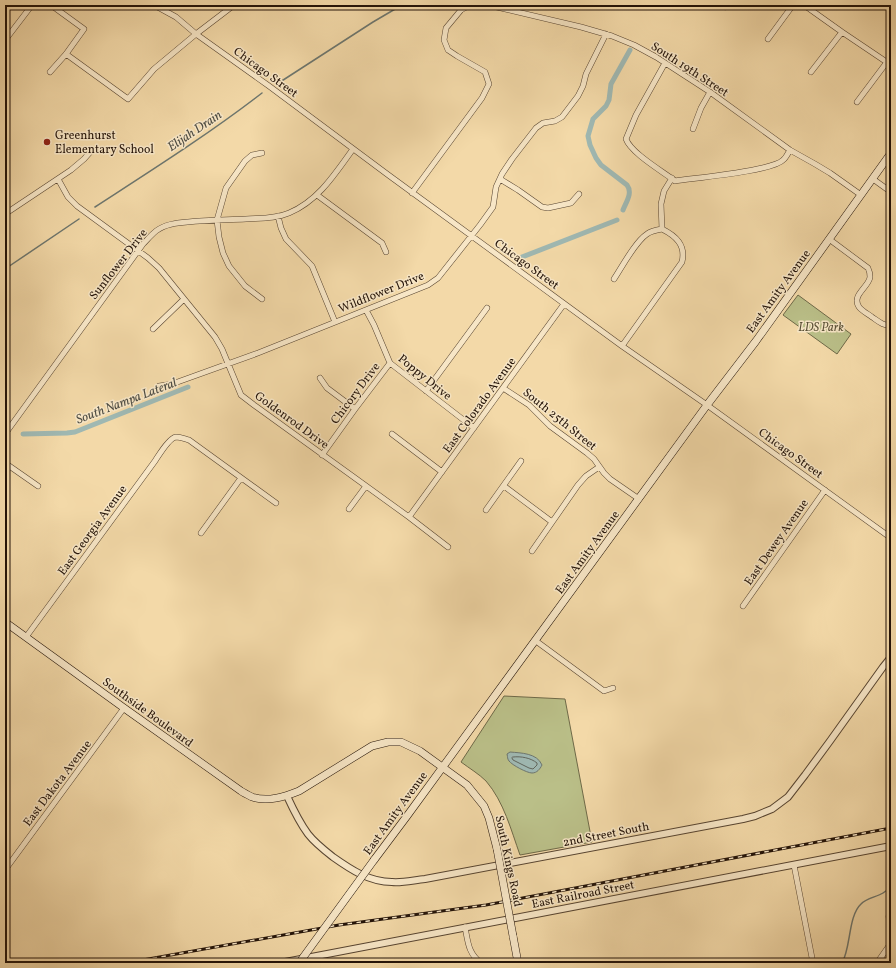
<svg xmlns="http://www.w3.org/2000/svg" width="896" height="968" viewBox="0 0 896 968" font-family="Vollkorn,serif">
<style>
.green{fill:#babf88;stroke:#6e6948}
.water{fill:#9fb8b2;stroke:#6d766e}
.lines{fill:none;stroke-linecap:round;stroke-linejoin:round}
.shore{stroke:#61665d;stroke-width:1}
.stream{stroke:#6d766e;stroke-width:1.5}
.canal{stroke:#9fb8b2;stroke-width:5}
.minor-casing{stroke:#574430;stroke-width:6}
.tertiary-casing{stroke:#574430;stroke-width:8}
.secondary-casing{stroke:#231308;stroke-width:8}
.minor{stroke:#f7e6c6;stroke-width:5}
.tertiary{stroke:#f7e6c6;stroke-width:6}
.secondary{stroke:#f7e6c6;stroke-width:7}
.rail-casing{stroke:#231308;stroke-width:3}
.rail{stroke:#f7e6c6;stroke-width:1.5;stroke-dasharray:4.5;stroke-linecap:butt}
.secondary-bridge-casing{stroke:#231308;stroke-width:8;stroke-linecap:butt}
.secondary-bridge{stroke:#f7e6c6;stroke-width:7}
.poi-dot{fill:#8f2418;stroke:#f7e6c6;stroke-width:1.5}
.labels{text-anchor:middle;stroke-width:3;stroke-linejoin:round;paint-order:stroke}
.street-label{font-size:12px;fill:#231308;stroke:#f7e6c6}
.poi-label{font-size:12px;fill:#231308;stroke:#f7e6c6;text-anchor:start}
.park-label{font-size:12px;font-style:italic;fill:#584f35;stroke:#f7e6c6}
.water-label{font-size:13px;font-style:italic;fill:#4e4d44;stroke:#f7e6c6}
</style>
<rect width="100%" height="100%" fill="#f3d9a8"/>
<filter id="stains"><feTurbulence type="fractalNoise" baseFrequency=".005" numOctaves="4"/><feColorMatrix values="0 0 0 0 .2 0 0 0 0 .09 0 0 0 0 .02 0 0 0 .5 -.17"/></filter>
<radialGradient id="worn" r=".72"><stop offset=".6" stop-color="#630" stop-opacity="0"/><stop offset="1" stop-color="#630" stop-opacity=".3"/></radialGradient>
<path class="green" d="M798,295l53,39 -14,20 -54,-39z
M504,696l61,3 27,143 -72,13c-9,-25 -16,-53 -34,-74 -7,-7 -17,-13 -25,-19z"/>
<path class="water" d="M510,752c11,1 27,1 32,13 -2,4 -5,8 -10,8 -5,0 -20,-8 -23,-12 -2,-3 -1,-3 -2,-7z"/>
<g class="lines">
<path class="shore" d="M513,757c8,-1 18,1 24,6v2l-4,4 -4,-1 -16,-8 -1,-2z"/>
<path class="stream" d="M277,84l96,-62 29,-17
M95,207c57,-37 114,-73 167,-114
M5,269l74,-50
M842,963c9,-15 6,-47 19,-59 5,-6 16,-7 22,-11 3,-2 5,-4 8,-5"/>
<path class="canal" d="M623,210c3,-8 10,-17 4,-25l-26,-20 -5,-7 -6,-13 -2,-9 5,-17 13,-13 3,-6 2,-16 19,-34
M517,259l100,-39
M23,434l44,-1 8,-1 113,-45"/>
<defs>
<path id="minor" d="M154,5l22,12 20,17 73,52 118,88 235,172 85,59 184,133
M488,5l93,22 31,9 22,9 22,12 54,35 80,58 25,14 15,9 31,22
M804,5l38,27 49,33
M725,7l1,-2
M6,39l26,-34
M768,39l25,-34
M66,54l62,45 26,-30 42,-35 38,-29
M665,63l-29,52 -10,24c5,14 36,32 49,42 19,-3 98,-10 108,-21 3,-2 5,-7 7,-10
M50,72l16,-18 18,-25 -33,-24
M811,72l31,-40
M857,102l30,-40
M693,129l8,-21 9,-16
M262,153l-10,2 -7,6 -19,27 -9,32 2,17 4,16 6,13 16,20 17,13
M58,179l10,18 9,9 71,52 11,10 56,69 7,12 19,46 13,10 155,112 39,30
M500,179l18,11 24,17 6,1 23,-5 8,-9
M873,179l18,13
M412,193l70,-95 7,-14 -4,-12 -28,-16 -9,-6 -4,-10 2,-12 15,-18 9,-5
M317,195l65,48 4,9
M5,214l66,-44 13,-11 8,-9
M278,216l3,12 5,11 26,27 23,56
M662,229l-1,-25 3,-13 8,-13
M829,239l39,29c1,2 2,6 2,9 -1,10 -19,18 -11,30 3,4 9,7 13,10 6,4 11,9 19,8
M614,279c8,-12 21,-37 33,-45 4,-3 9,-4 15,-5
M366,310l8,15 16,38 84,65
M153,329l31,-30
M622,346l60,-84c4,-17 -6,-26 -20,-33
M320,378l7,10 28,21
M159,386l13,-2 86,-31 170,-68 10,-7 42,-53 13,-18 3,-20 6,-13 10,-15 24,-31 7,-5 12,-2 7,-4 16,-21 5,-10 3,-12 20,-40
M503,388l26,17 21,21 37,27 7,6 10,14 6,6 29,20
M426,391l61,-83
M5,434l138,-190c4,-4 8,-9 13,-13 9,-7 21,-8 32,-9 19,-2 39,-2 58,-3 14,-1 29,0 43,-6 29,-12 46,-39 64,-64
M392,434l50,38
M322,455l33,-46 35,-46
M5,463l33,23
M504,486l48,36
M349,509l17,-23
M486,510l35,-49
M409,517l155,-213
M201,533l40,-55
M532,551l46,-66 8,-9 13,-9
M743,606l82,-116
M26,637l129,-176c4,-6 14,-23 21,-24 5,0 9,2 13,3l87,63
M536,641l68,50 9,-3
M794,865l19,98
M5,870l119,-162
M891,908c-3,5 -3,12 0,17
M465,927c3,15 3,26 16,36
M877,963l14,-20"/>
<path id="tertiary" d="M287,796c6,13 12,26 21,38 7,9 16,16 25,23 17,12 36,25 59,25 11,1 22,-2 33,-3l318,-60 12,-3 17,-7 16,-12 17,-22 25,-34 53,-74 8,-10
M280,963l611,-117"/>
<path id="secondary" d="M5,622l119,86 117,83c3,2 7,4 11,6 16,5 32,0 47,-6l73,-45 16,-4h13l19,9 47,34 17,21 5,12 8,31
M374,860l33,-44 300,-411 49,-64 135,-188
M513,936l5,27"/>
</defs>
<use href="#minor" class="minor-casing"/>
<use href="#tertiary" class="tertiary-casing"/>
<use href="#secondary" class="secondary-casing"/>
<use href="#minor" class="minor"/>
<use href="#tertiary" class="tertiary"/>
<use href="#secondary" class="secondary"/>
<defs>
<path id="rail" d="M126,963l213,-38 147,-20 405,-77"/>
</defs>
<use href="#rail" class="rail-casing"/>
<use href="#rail" class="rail"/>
<defs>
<path id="secondary-bridge" d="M497,849l16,87
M299,963l75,-103"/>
</defs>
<use href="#secondary-bridge" class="secondary-bridge-casing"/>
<use href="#secondary-bridge" class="secondary-bridge"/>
</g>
<circle class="poi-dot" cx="47" cy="142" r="4"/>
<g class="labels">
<g class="street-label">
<text transform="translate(690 69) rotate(33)" y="4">South 19th Street</text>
<text transform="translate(266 72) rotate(36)" y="4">Chicago Street</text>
<text transform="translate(118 264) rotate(-52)" y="4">Sunflower Drive</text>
<text transform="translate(527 264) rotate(36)" y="4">Chicago Street</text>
<text transform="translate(778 291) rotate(-54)" y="4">East Amity Avenue</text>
<text transform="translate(381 292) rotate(-22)" y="4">Wildflower Drive</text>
<text transform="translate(425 377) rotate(39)" y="4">Poppy Drive</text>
<text transform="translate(355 393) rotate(-53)" y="4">Chicory Drive</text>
<text transform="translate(479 405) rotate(-54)" y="4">East Colorado Avenue</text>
<text transform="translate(560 419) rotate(39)" y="4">South 25th Street</text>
<text transform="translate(292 420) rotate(36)" y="4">Goldenrod Drive</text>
<text transform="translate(791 453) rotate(36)" y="4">Chicago Street</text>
<text transform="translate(92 530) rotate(-54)" y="4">East Georgia Avenue</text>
<text transform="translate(776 542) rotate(-55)" y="4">East Dewey Avenue</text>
<text transform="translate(587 552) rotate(-54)" y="4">East Amity Avenue</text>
<text transform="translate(148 712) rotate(36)" y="4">Southside Boulevard</text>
<text transform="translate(57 783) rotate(-53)" y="4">East Dakota Avenue</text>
<text transform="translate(395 813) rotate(-54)" y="4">East Amity Avenue</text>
<text transform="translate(606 834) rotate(-11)" y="4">2nd Street South</text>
<text transform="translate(509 861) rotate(78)" y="4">South Kings Road</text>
<text transform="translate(583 894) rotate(-11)" y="4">East Railroad Street</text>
</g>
<g class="poi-label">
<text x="55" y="139">Greenhurst<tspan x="55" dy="14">Elementary School</tspan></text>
</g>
<g class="park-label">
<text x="821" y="331">LDS Park</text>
</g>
<g class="water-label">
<text transform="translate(194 130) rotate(-34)" y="5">Elijah Drain</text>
<text transform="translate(126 400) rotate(-21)" y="5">South Nampa Lateral</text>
</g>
</g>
<rect width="896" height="968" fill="none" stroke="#f3d9a8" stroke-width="20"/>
<rect x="6" y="6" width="884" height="956" fill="none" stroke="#231308" stroke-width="2"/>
<rect x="10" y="10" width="876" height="948" fill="none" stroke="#231308"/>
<rect width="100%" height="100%" filter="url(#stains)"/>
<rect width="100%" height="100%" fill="url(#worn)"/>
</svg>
